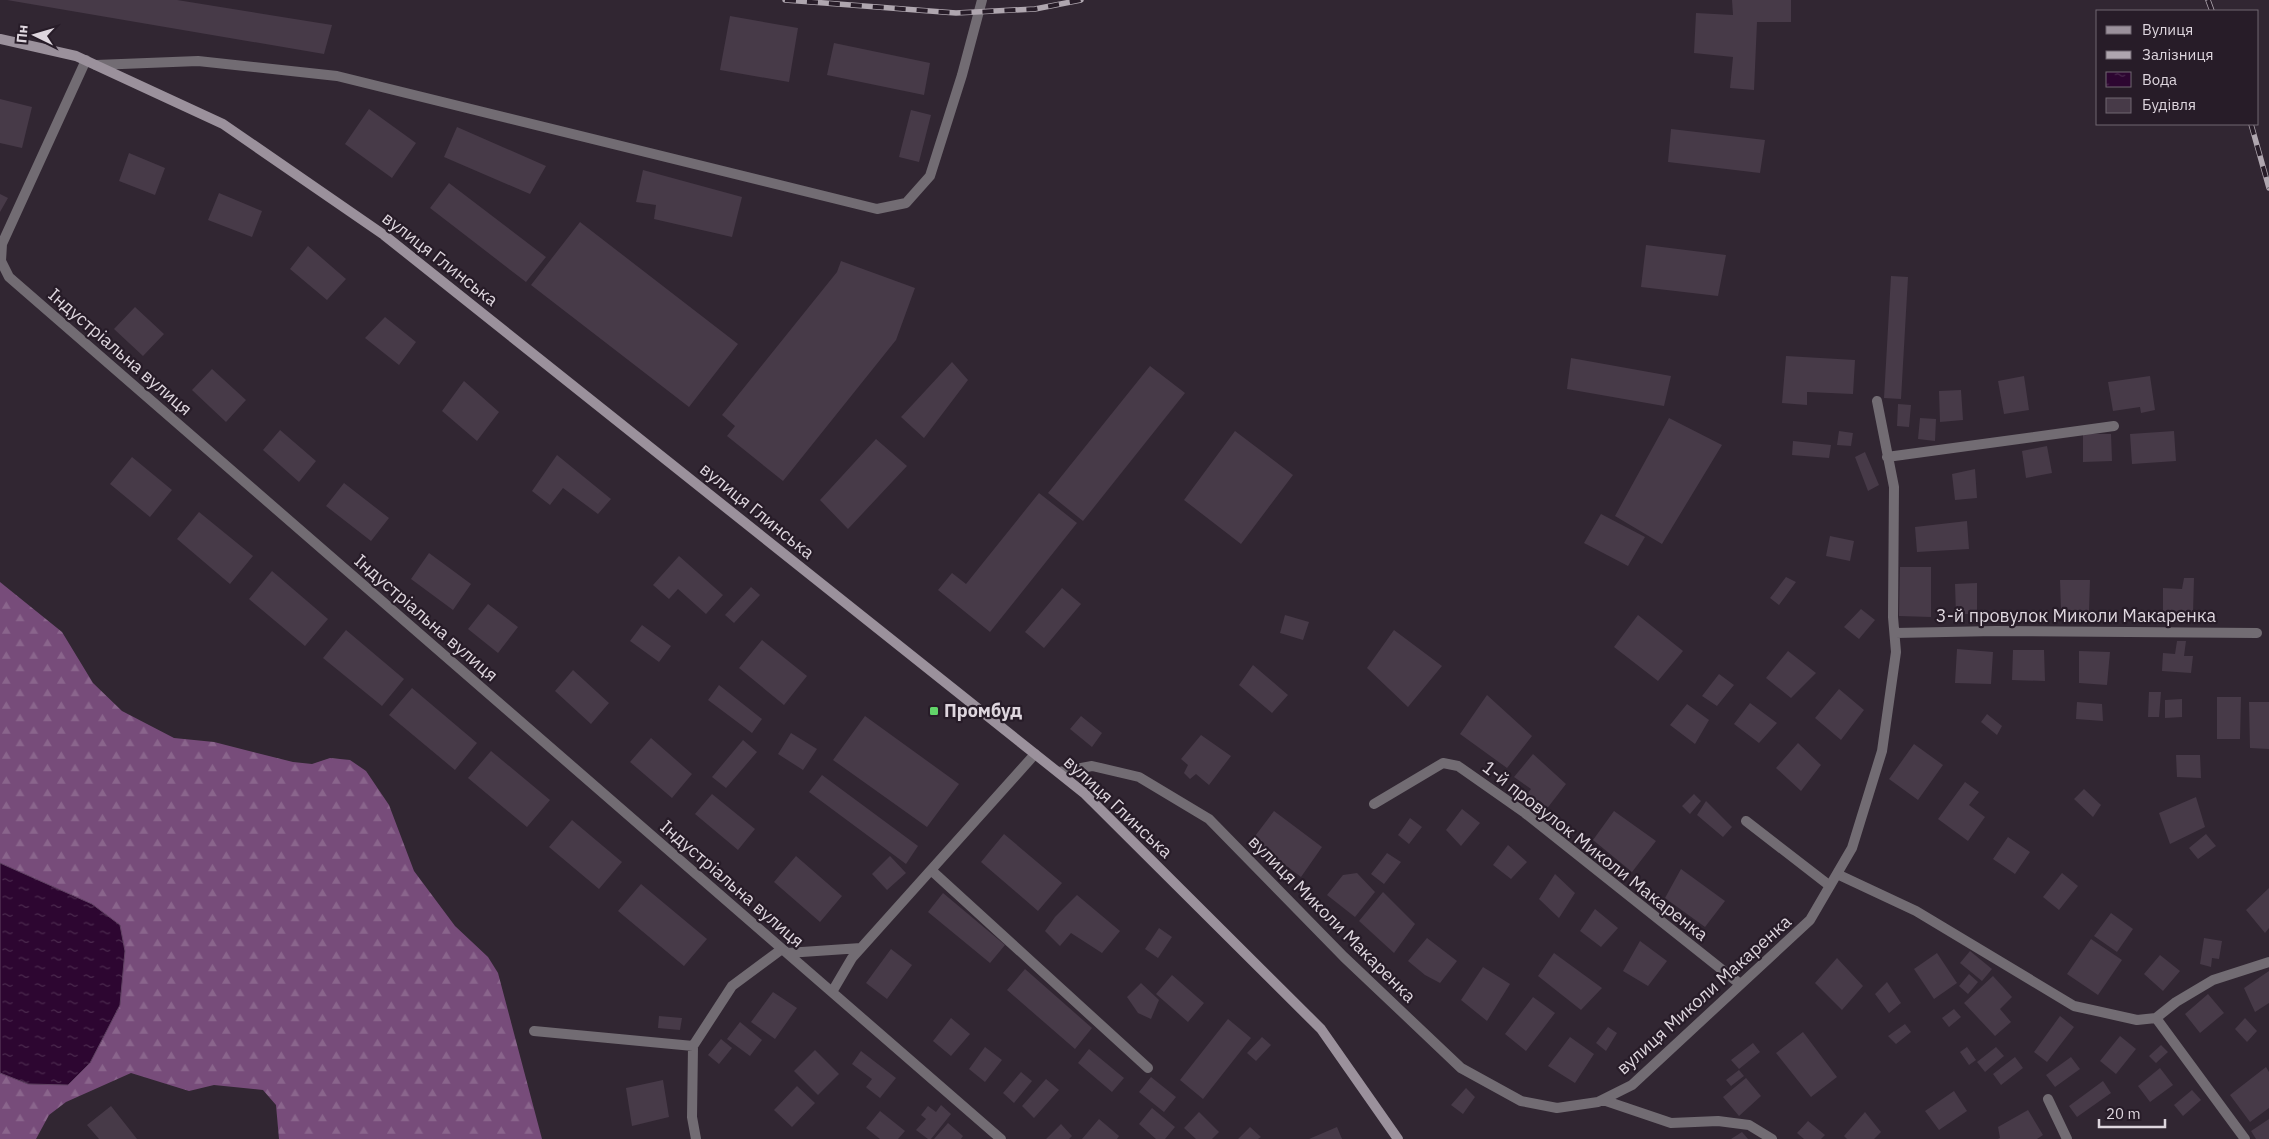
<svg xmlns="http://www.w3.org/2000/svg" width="2269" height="1139" viewBox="0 0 2269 1139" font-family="'IBM Plex Sans',sans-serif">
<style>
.forest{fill:url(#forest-firs)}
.water{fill:url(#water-ripples);stroke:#624465}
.building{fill:#473a48}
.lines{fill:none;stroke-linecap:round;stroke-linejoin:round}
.minor{stroke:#726c73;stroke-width:10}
.secondary{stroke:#9b919c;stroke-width:10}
.rail-casing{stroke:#afa6af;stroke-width:5.5}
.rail{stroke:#271c28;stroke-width:4;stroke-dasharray:11;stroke-linecap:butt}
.poi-dot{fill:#62d469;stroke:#271c28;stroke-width:2}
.labels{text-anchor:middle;stroke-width:4.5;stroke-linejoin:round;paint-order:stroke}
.street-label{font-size:18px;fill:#ded6de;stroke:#271c28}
.poi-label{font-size:18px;font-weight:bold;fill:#ded6de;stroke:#271c28;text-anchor:start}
</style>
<defs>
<pattern id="forest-firs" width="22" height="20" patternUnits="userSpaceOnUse" patternTransform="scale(1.25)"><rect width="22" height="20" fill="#774c7a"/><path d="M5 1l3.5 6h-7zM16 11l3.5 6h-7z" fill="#8a658c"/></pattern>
<pattern id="water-ripples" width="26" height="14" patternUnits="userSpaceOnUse" patternTransform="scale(1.25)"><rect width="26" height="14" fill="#2d0631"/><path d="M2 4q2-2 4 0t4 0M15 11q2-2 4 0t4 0" fill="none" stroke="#4b2a4e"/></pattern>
</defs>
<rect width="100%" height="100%" fill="#312632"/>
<path class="forest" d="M0,582l62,50 31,51 29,28 52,27 40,4 79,20 19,2 18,-6 20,2 16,11 23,34 25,66 41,55 33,31 10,16 44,166h-263l-3,-34 -13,-15 -49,-5 -25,6 -58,-18 -65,29 -17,13 -13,24h-36v-66l28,11 40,1 22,-22 30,-58 -89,-128 -31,-14z"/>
<path class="water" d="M0,863l92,41 28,21 5,26 -5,54 -30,58 -22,22 -40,-1 -28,-11z"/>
<path class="building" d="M7,0h170l155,25 -8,29z
M1732,0h59v22h-34l-3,68 -24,-2 3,-31 -39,-4 2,-40 37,2z
M730,16l68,12 -9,54 -69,-12z
M834,43l96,20 -6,32 -97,-20z
M0,99l32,8 -10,41 -22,-5z
M369,109l47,34 -24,35 -47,-34z
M911,110l20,5 -12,47 -20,-5z
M457,127l89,39 -16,28 -86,-37z
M1671,129l94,11 -5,33 -92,-11z
M129,153l36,15 -10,27 -36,-14z
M643,170l99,27 -10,40 -78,-18 2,-14 -20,-3z
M449,183l97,74 -20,25 -96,-74z
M219,193l43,18 -10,26 -44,-17z
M0,194l8,4 -8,14z
M580,222l158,122 -49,63 -158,-122z
M1646,245l80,10 -8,41 -77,-9z
M308,246l38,33 -19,21 -37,-31z
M841,261l74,27 -19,52 -113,141 -56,-45 8,-10 -13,-11 115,-143z
M1891,276l17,1 -7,122 -17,-1z
M135,307l29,27 -21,22 -29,-27z
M385,317l31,25 -17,23 -34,-27z
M1786,356l69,4 -2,34 -46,-2v13l-25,-2z
M1571,358l100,18 -7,30 -97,-17z
M952,362l16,18 -44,58 -23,-21z
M1150,366l35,27 -102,128 -35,-28z
M212,369l34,31 -20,22 -34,-32z
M2024,376l5,34 -25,4 -6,-33z
M2150,376l5,34 -14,3 -1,-6 -27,4 -5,-29z
M464,381l35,31 -22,29 -35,-30z
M1961,390l2,30 -23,2 -1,-31z
M1898,404l13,1 -2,22 -12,-1z
M1669,418l53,27 -60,99 -47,-28z
M1920,418l16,1 -1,22 -17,-2z
M280,430l36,31 -17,21 -36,-32z
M1235,431l58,44 -52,69 -57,-44z
M1839,431l14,2 -2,13 -14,-1z
M2174,431l2,30 -44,3 -2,-30z
M2083,434h28l1,27 -29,1z
M876,439l31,27 -59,63 -28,-29z
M1793,441l38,4 -2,13 -37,-3z
M2047,446l5,27 -26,5 -4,-27z
M1865,452l14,33 -11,6 -13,-34z
M557,455l54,44 -13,15 -35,-26 -13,17 -18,-14z
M132,457l40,33 -22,27 -40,-33z
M1975,469l2,29 -22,2 -3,-26z
M344,483l45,35 -18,23 -45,-35z
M1039,493l38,30 -87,109 -52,-42 14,-17 14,11z
M199,512l54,44 -23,28 -53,-45z
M1601,514l44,23 -17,29 -44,-23z
M1967,521l2,28 -52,3 -2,-25z
M1830,536l24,5 -4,20 -24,-5z
M429,553l42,31 -18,26 -42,-31z
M679,556l44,39 -17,19 -28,-25 -9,10 -16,-14z
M1900,567h31v50l-32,-1z
M272,571l56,48 -23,27 -56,-47z
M1786,577l10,5 -17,23 -9,-7z
M2184,578h10l-1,35 -30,-1v-24l19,1z
M2060,580h30l-1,31 -28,-1z
M1977,583v31h-21l-1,-30z
M751,587l9,8 -26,28 -9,-8z
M1062,588l19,16 -37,44 -19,-16z
M488,604l30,23 -20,26 -30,-24z
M1861,609l14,11 -16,19 -15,-12z
M1285,615l24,7 -6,18 -23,-7z
M1638,615l45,36 -25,30 -44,-34z
M642,625l29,21 -12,16 -29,-21z
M346,630l58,49 -22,27 -59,-48z
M1394,630l48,36 -34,41 -41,-39z
M762,640l45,36 -23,29 -45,-37z
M2177,641h9l-2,15h9l-2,17 -29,-2 1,-18 12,1z
M1957,649l36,3 -2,32 -36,-1z
M2013,650h31l1,31 -33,-1z
M1788,651l28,22 -25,25 -25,-20z
M2079,651l31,1 -3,33 -28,-2z
M1253,665l35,30 -16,18 -33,-28z
M573,670l36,33 -18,21 -36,-33z
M1719,674l15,11 -17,21 -15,-10z
M719,685l43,34 -10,14 -44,-33z
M412,688l65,55 -22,27 -66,-55z
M1839,689l25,21 -23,30 -26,-22z
M2149,692h12l-2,25h-11z
M1487,695l45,41 -25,32 -47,-34z
M2217,697h24l-1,42h-23z
M2182,699v18l-17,1v-18z
M2077,702l25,2 1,17 -27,-2z
M2249,702h20v47l-19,-1z
M1750,703l27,20 -18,20 -25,-19z
M1687,704l22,16 -14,24 -25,-19z
M1987,714l15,12 -5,9 -16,-13z
M865,716l94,68 -32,43 -94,-67z
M1081,716l21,17 -10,14 -22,-18z
M791,733l26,16 -14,21 -25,-16z
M1201,735l30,21 -22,29 -13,-11 -6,5 -6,-6 4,-8 -7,-6z
M651,738l41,36 -20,24 -42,-36z
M743,740l14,12 -31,36 -14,-11z
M1798,743l23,22 -20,26 -25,-23z
M1914,744l29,21 -25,35 -29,-21z
M491,751l59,49 -23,27 -59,-49z
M1533,754l33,30 -24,31 -20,-14 9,-12 -17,-12z
M2176,755h24l1,23 -24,-1z
M822,775l96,71 -12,18 -97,-72z
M1965,782l14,10 -10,13 16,12 -17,24 -30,-22z
M2084,789l17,16 -8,12 -19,-18z
M712,794l43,35 -17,21 -43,-36z
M1694,794l7,7 -11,13 -8,-8z
M2196,797l9,30 -35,17 -11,-31z
M1706,801l26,26 -9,10 -26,-22z
M1462,809l18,14 -19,23 -15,-16z
M1274,811l48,36 -21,30 -49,-37z
M1614,811l42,30 -24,31 -39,-32z
M1410,818l12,9 -13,17 -11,-9z
M572,820l50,42 -23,27 -50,-42z
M1004,834l58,49 -24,28 -57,-49z
M2206,834l10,12 -18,13 -9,-11z
M2008,837l22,15 -15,22 -22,-15z
M1508,845l19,17 -16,17 -18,-14z
M1387,853l14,9 -17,22 -13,-10z
M796,856l46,40 -22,26 -46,-40z
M890,856l16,17 -19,17 -15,-16z
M1681,869l44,32 -20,26 -40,-29z
M1357,873l18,19 -20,25 -28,-22 16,-20z
M2062,873l16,13 -19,24 -16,-13z
M1555,874l20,19 -16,25 -20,-19z
M641,884l66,55 -23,27 -66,-55z
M2269,888v40l-4,5 -19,-23z
M1383,892l32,32 -21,29 -35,-32z
M943,893l62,52 -15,18 -62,-51z
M1077,895l43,36 -18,22 -31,-20 -11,13 -15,-15 10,-14z
M1595,909l23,19 -17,19 -21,-16z
M2111,913l22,16 -16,23 -23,-16z
M1159,928l13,9 -14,21 -13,-9z
M1427,938l30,23 -17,22 -15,-8 -17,-14z
M2204,938l18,3 -3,18 -7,-1 -1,9 -11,-3z
M2091,939l31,21 -24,35 -31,-21z
M1640,941l27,20 -19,25 -25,-15z
M891,949l21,16 -25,34 -21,-16z
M1970,951l22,18 -10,12 -22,-18z
M1554,953l48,35 -21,22 -43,-34z
M1937,953l20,30 -23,16 -20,-30z
M2160,955l20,16 -17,20 -19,-17z
M1837,958l26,28 -21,24 -27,-27z
M1483,967l27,17 -23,37 -26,-21z
M1025,969l67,59 -17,21 -68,-59z
M2269,971v32l-14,9 -11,-24z
M1969,974l9,8 -10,12 -9,-8z
M1172,975l32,28 -16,19 -32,-28z
M1993,976l19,21 -12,12 11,13 -16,14 -31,-33z
M1887,982l14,21 -12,10 -14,-19z
M1141,983l18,17 -8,19 -13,-6 -11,-16z
M773,992l24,16 -22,31 -24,-17z
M2208,994l16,19 -24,20 -15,-19z
M1533,997l22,16 -29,38 -21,-17z
M1954,1009l7,8 -12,10 -7,-9z
M659,1016l23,2 -2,12 -22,-2z
M2060,1016l14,11 -27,35 -13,-10z
M951,1018l19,16 -19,22 -18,-15z
M2245,1018l12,13 -10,11 -12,-13z
M1228,1019l23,19 -48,61 -23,-19z
M740,1022l22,18 -12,16 -23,-17z
M1905,1024l6,8 -15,12 -8,-8z
M1608,1027l9,6 -11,18 -10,-8z
M1803,1032l34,45 -26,20 -35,-44z
M2120,1036l16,13 -20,25 -16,-13z
M1262,1037l9,8 -15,16 -9,-8z
M1570,1037l24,17 -19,29 -27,-17z
M721,1039l11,9 -13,16 -11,-9z
M1753,1043l7,9 -21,17 -8,-9z
M2161,1045l7,7 -12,11 -7,-7z
M985,1047l17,13 -17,22 -16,-13z
M1967,1047l9,13 -7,5 -9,-13z
M1996,1047l8,9 -19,16 -8,-10z
M1089,1049l35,29 -12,14 -34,-29z
M815,1050l24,24 -21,21 -24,-24z
M861,1051l35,27 -16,20 -14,-11 6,-8 -20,-15z
M2015,1057l8,11 -22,17 -8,-11z
M2071,1057l9,12 -25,18 -9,-12z
M2266,1067l3,5v36l-19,14 -20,-27z
M2160,1068l13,17 -23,17 -12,-16z
M1739,1070l5,6 -13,10 -5,-6z
M1021,1072l11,9 -18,22 -11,-10z
M1151,1077l25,20 -12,15 -25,-20z
M1746,1078l15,18 -22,20 -16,-19z
M1046,1079l13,11 -25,28 -12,-12z
M663,1080l6,37 -37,9 -6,-38z
M2103,1081l8,12 -34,24 -8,-11z
M797,1086l18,17 -23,24 -18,-17z
M1466,1088l9,9 -12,17 -12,-9z
M2192,1090l9,10 -18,16 -9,-11z
M1954,1091l13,20 -28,19 -14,-19z
M941,1105l10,9 -20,25h-3l-12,-9 10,-11 -5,-4 7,-9 8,6z
M111,1106l26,33h-38l-12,-14z
M1152,1108l23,19 -10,12h-9l-17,-15z
M2028,1110l15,25 -6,4h-39l2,-1 -2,-11z
M880,1111l25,20 -7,8h-18l-14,-11z
M1199,1112l20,20 -7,7h-16l-12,-11z
M1865,1112l16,20 -7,7h-27l-3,-3z
M1099,1119l20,17 -2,3h-35z
M2269,1119v20h-13l-5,-8z
M1808,1121l17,14 -4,4h-17l-7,-6z
M948,1123l15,13 -2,3h-27z
M1061,1124l11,12 -3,3h-23z
M1250,1127l11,10 -3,2h-20z
M1337,1127l5,12h-33z
M1742,1132l6,7h-17z"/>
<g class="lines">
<path class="minor" d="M86,60l-84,184 -1,17 8,16 992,862
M96,65l102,-4 139,15 540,133 29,-6 24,-27 32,-101 20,-75
M1887,457l227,-31
M1895,633l101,-2 261,2
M1059,772l33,-6 47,11 70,42 135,138 117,111 60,33 36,7 41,-6 34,-17 178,-165 42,-72 30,-97 14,-99 -3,-35 1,-130 -17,-86
M1374,804l69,-41 15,3 67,47 215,171
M1746,821l84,65
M931,870l217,198
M1837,874l79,37 158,95 63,14 19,-2 20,-16 37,-22 56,-18
M787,953l74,-5
M832,992l20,-34 183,-204
M2156,1018l89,121
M534,1031l159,15
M2048,1099l19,40
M1603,1100l68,23 47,-2 31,4 23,14
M696,1139l-4,-22 1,-71 39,-60 50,-37"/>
<path class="secondary" d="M0,39l76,17 147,68 161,111 700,558 237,236 77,110"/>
<defs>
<path id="rail" d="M785,0l171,13 79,-4 46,-9
M2208,0l4,11
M2251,124l18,64"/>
</defs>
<use href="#rail" class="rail-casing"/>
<use href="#rail" class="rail"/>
</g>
<rect class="poi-dot" x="929" y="706" width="10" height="10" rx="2.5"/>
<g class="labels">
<g class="street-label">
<text transform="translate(440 259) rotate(38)" y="6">вулиця Глинська</text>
<text transform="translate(120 352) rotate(41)" y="6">Індустріальна вулиця</text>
<text transform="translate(757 511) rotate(39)" y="6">вулиця Глинська</text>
<text x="2076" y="622">3-й провулок Миколи Макаренка</text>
<text transform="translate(426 618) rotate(41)" y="6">Індустріальна вулиця</text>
<text transform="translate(1118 807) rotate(43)" y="6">вулиця Глинська</text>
<text transform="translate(1595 851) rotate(38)" y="6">1-й провулок Миколи Макаренка</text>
<text transform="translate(732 884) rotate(41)" y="6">Індустріальна вулиця</text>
<text transform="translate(1332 919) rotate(45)" y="6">вулиця Миколи Макаренка</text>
<text transform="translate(1704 995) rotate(-42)" y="6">вулиця Миколи Макаренка</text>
</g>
<g class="poi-label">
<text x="944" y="717">Промбуд</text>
</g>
</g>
<rect x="2096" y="10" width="162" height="115" fill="#271c28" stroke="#706671"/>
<rect x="2106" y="26" width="25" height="8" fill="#9b919c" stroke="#706671"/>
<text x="2142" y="35" font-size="15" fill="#ded6de">Вулиця</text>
<rect x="2106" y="51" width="25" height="8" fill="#afa6af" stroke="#706671"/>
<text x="2142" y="60" font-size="15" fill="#ded6de">Залізниця</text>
<rect x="2106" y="72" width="25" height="15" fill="url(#water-ripples)" stroke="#706671"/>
<text x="2142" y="85" font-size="15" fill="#ded6de">Вода</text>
<rect x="2106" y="98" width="25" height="15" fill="#473a48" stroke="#706671"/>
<text x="2142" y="110" font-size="15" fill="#ded6de">Будівля</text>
<g transform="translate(35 35) rotate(275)" stroke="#271c28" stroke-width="4" paint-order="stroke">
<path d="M0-4L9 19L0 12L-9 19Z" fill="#ded6de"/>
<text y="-8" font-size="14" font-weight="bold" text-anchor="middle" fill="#ded6de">Пн</text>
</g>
<path d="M2099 1119v8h66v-8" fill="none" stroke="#ded6de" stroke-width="2.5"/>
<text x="2106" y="1119" font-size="15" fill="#ded6de" stroke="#271c28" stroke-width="4" paint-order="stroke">20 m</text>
</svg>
